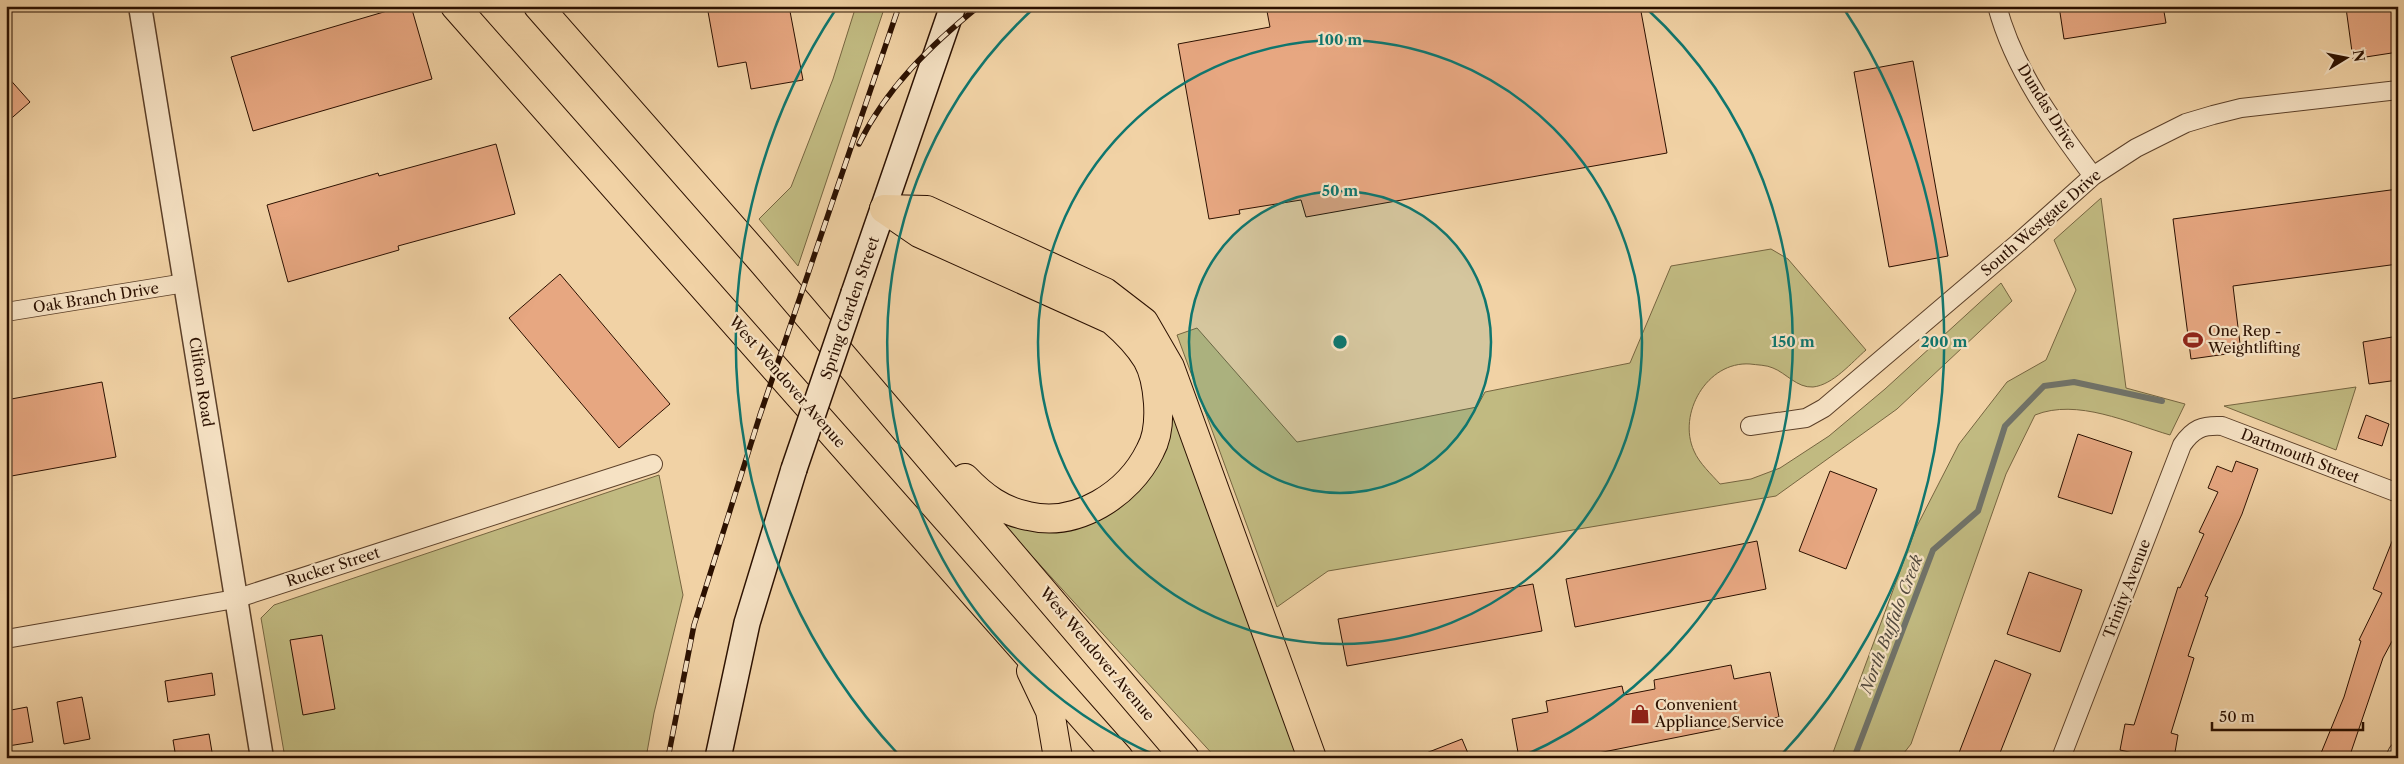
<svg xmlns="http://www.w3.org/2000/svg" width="2404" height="764" viewBox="0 0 2404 764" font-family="'Libre Caslon Text',serif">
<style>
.green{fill:#c1ba81;stroke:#766540}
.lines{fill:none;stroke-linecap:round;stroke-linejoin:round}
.stream{stroke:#70736a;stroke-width:6}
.building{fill:#e7a781;stroke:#2b1000}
.minor-casing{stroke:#5c4029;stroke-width:20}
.tertiary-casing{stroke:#5c4029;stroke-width:25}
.secondary-casing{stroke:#2b1000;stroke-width:28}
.motorway-casing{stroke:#2b1000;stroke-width:30}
.minor{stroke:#f6e2c4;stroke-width:18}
.tertiary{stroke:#f6e2c4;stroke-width:22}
.secondary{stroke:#f6e2c4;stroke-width:25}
.motorway{stroke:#f1d2a5;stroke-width:28}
.rail-casing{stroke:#2b1000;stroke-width:5.5}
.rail{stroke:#f6e2c4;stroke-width:4;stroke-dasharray:11;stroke-linecap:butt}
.secondary-bridge-casing{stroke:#2b1000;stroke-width:28;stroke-linecap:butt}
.secondary-bridge{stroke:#f6e2c4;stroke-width:25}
.ring{fill:none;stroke:#0f766e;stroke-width:2.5}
.labels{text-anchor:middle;stroke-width:4.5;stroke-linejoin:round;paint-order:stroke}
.street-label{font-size:15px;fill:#2b1000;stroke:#f6e2c4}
.poi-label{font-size:15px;fill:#2b1000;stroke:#f6e2c4;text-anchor:start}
.water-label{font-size:16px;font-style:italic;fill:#534a3e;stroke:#f6e2c4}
.centre{fill:#0f766e;stroke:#f6e2c4;stroke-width:2.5}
.ring-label{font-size:15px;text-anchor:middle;font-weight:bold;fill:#0f766e;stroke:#f6e2c4;stroke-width:4.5;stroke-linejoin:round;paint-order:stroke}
</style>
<rect width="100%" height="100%" fill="#f1d2a5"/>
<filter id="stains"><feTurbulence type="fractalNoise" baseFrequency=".004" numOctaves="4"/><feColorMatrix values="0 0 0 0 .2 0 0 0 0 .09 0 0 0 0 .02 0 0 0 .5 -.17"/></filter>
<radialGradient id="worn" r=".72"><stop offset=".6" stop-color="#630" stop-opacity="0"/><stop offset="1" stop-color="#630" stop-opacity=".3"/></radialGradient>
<path class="green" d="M856,6h29l-87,260 -39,-47 32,-32 42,-108z
M2101,198l25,190 59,16 -15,31c-41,-12 -93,-37 -135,-20l-29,59 -95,270 -11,14h-69l85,-230 43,-84 48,-62 39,-22 30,-70 -22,-50z
M1771,249l17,10 78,91c-14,12 -33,35 -53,37 -16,1 -27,-14 -40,-19 -6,-3 -16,-3 -23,-4 -43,-3 -73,50 -56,87 5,12 18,24 26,33l31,-5 29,-11 49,-32 56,-47 116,-106 11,18 -115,108 -121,87 -448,75 -51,36 -100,-272 20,-7 100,114 180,-35 8,-15 145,-29 41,-97z
M2356,387l-20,63 -112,-44z
M1166,391l138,367h-88l-225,-247 128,-4z
M659,475l24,120 -29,118 -8,45h-361l-24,-140 13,-13z"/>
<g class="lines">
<path class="stream" d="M1854,758l79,-208 45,-39 27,-85 39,-40 30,-4 88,19"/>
</g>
<path class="building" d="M404,6h7l21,73 -179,52 -22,-74z
M707,6h82l14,74 -52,9 -5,-27 -28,5z
M1266,6h374l27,147 -361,64 -5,-17 -62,10 1,4 -31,5 -31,-175 92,-17z
M2059,6h104l3,17 -102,16z
M2360,6h38v46l-45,7 -7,-51z
M1913,61l35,195 -59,11 -35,-195z
M6,75l24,27 -24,21z
M496,144l19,70 -117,32 1,4 -111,32 -21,-77 111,-32 1,3z
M2398,189v75l-165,22 8,66 -50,7 -18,-140z
M560,274l110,130 -51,44 -110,-130z
M2398,336v44l-29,4 -6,-42z
M102,382l14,75 -110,20v-77z
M2366,415l23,9 -7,22 -24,-8z
M2078,434l54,18 -20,62 -54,-17z
M2236,461l22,8 -16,45 -37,82 3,1 -20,59 6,2 -23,75 7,2 -4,23h-18l-36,-8 5,-26 9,1 44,-138 2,1 24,-54 -5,-2 19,-40 -10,-4 9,-22 15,6z
M1830,471l47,18 -31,80 -47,-18z
M2397,529l1,101 -15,28 -34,100h-30l25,-61 17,-56 -2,-1 23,-47 -9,-4z
M1757,541l9,48 -191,38 -9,-48z
M2029,572l53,18 -22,62 -53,-18z
M1533,584l9,47 -195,35 -9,-47z
M322,635l13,74 -32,6 -13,-75z
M1995,660l36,14 -33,84h-41z
M1731,665l3,14 36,-7 9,45 -206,41h-54l-7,-39 36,-7 -2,-11 76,-15 2,9 31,-6 -1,-9z
M212,673l3,22 -47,7 -3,-21z
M82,697l8,42 -26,5 -7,-42z
M27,707l6,35 -25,4 -2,-35z
M209,734l4,24h-37l-3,-18z
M1462,739l8,19h-54v-1z"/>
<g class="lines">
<defs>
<path id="minor" d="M1997,6c17,64 57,118 96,170
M6,312l179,-29
M1750,426l56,-8 18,-10 194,-165 75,-67 43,-28 50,-25 27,-8 28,-7 157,-18
M6,639l229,-40 418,-135
M2061,758l121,-313c11,-16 20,-20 40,-19l176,67
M2395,758l3,-6"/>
<path id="tertiary" d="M140,6l122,752"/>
<path id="secondary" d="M854,293l99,-287
M718,758l29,-135 47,-154"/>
<path id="motorway" d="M455,6l664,752
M538,6l222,253 425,499
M884,209l35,24 193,87c14,12 26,24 35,39 8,14 10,29 11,44 1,16 0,34 -8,48 -21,43 -73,77 -122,65 -26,-5 -45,-19 -63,-38
M884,209l43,1 178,82 39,30 26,45 142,391
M1031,671l19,40 8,47"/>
</defs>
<use href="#minor" class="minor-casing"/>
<use href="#tertiary" class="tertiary-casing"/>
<use href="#secondary" class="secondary-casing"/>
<use href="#motorway" class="motorway-casing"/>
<use href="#minor" class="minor"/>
<use href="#tertiary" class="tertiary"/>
<use href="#secondary" class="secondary"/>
<use href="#motorway" class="motorway"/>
<defs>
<path id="rail" d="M859,144c27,-56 72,-99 120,-138
M668,758l26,-133 66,-210 139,-409"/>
</defs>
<use href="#rail" class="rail-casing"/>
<use href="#rail" class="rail"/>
<defs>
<path id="secondary-bridge" d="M794,469l60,-176"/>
</defs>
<use href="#secondary-bridge" class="secondary-bridge-casing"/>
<use href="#secondary-bridge" class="secondary-bridge"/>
</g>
<circle cx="1340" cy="342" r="151" fill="#0f766e" fill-opacity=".12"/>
<g class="ring">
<circle cx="1340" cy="342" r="151"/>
<circle cx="1340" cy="342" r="302"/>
<path d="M1159 757A453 453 0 0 1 1034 8M1646 8A453 453 0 0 1 1521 757"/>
<path d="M898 754A604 604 0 0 1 836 9M1844 9A604 604 0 0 1 1782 754"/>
</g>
<defs>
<symbol id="stadium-bare" viewBox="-9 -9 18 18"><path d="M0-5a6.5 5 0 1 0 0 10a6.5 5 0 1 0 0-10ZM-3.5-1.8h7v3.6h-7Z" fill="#8f2418" stroke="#f6e2c4" stroke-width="2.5" paint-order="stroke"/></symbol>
<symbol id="shop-bare" viewBox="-9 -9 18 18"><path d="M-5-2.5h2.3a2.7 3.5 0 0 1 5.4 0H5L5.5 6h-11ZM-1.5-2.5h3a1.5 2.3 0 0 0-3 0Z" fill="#8f2418" stroke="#f6e2c4" stroke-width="2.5" paint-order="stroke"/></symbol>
</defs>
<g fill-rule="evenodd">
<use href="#stadium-bare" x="2179" y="326" width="28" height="28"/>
<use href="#shop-bare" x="1626" y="700" width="28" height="28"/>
</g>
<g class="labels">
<g class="street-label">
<text transform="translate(2047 107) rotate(58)" y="5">Dundas Drive</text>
<text transform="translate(2041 223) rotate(-41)" y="5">South Westgate Drive</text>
<text transform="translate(96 298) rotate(-9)" y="5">Oak Branch Drive</text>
<text transform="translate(850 308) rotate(-71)" y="5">Spring Garden Street</text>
<text transform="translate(201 382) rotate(81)" y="5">Clifton Road</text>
<text transform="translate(787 382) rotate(49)" y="5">West Wendover Avenue</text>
<text transform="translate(2300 456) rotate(21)" y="5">Dartmouth Street</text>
<text transform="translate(333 567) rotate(-18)" y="5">Rucker Street</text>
<text transform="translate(2127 589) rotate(-69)" y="5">Trinity Avenue</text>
<text transform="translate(1097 654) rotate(50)" y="5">West Wendover Avenue</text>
</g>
<g class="poi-label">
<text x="2208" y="336">One Rep -<tspan x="2208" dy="17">Weightlifting</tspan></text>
<text x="1655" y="710">Convenient<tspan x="1655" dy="17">Appliance Service</tspan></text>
</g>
<g class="water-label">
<text transform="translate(1891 624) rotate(-69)" y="6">North Buffalo Creek</text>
</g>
</g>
<circle cx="1340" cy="342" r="8" class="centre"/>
<g class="ring-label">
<text x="1340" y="45">100 m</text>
<text x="1340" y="196">50 m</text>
<text x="1793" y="347">150 m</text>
<text x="1944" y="347">200 m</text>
</g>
<rect width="2404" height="764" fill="none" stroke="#f1d2a5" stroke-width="25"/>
<rect x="8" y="8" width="2389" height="749" fill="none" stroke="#2b1000" stroke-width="2.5"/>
<rect x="12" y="12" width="2379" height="739" fill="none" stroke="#2b1000"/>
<g transform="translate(2346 58) rotate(80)" stroke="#f6e2c4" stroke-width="4" paint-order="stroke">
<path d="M0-4L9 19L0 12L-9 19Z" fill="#2b1000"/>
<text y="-8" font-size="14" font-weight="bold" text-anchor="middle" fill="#2b1000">N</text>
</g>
<path d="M2212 722v8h151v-8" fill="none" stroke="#2b1000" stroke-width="2.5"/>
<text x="2219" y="722" font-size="15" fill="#2b1000" stroke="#f6e2c4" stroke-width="4" paint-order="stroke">50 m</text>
<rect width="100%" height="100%" filter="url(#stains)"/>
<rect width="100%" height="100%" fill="url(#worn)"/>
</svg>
